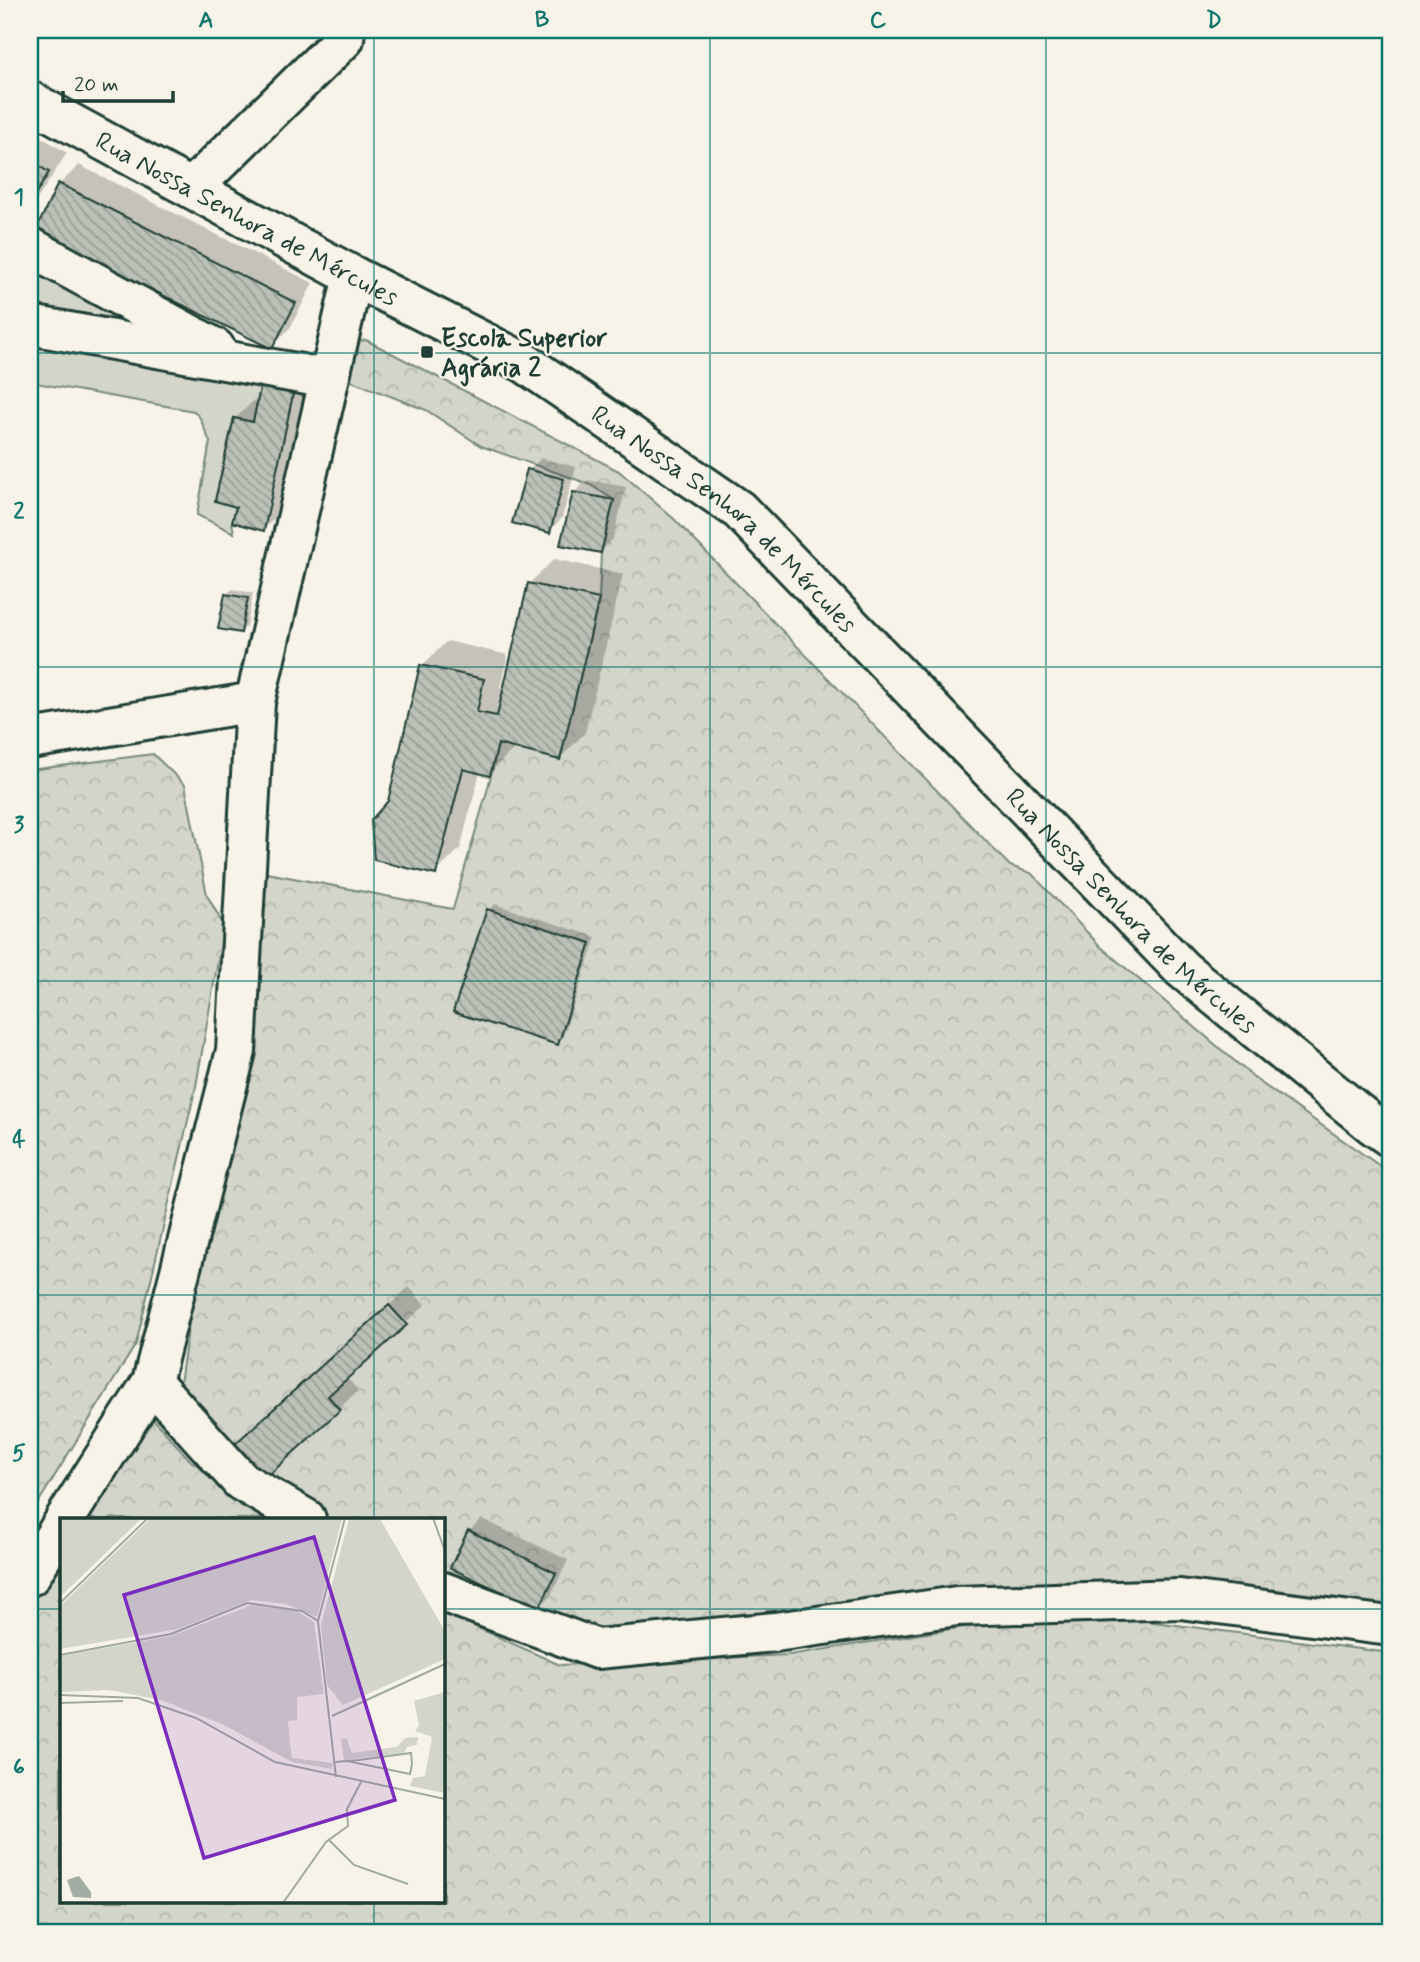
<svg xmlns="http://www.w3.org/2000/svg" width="1420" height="1962" viewBox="0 0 1420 1962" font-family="Mynerve,sans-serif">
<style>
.forest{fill:url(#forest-crowns);stroke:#79897f;stroke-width:2}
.green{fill:#d3d5ca;stroke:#79897f;stroke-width:2}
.shadow{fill:#0003}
.building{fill:url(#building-back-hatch);stroke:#1f3d34;stroke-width:2}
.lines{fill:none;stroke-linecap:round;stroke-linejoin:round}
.minor-casing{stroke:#1f3d34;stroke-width:44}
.minor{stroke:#f7f3e8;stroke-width:38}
.grid{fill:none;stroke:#0f766e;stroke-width:2;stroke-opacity:0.55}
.poi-dot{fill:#1f3d34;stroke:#f7f3e8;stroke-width:2.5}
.labels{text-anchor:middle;stroke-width:5;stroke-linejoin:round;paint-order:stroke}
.street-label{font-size:26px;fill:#1f3d34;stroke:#f7f3e8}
.poi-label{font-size:26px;font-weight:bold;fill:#1f3d34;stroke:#f7f3e8;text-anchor:start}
.inset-road{fill:none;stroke:#a1aaa0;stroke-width:2}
.view{fill:#7b2cbf;fill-opacity:0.15;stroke:#7b2cbf;stroke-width:3.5}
.inset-edge{fill:none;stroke:#1f3d34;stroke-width:3.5}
.neatline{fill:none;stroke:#0f766e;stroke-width:2.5}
.grid-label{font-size:23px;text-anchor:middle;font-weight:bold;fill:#0f766e}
</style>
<defs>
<pattern id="forest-crowns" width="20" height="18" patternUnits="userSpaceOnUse" patternTransform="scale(1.75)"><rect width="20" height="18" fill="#d3d5ca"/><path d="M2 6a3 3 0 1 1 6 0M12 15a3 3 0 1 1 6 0" fill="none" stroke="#b5b8ae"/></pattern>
<pattern id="building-back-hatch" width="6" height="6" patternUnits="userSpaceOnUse" patternTransform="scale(1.75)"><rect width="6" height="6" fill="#bbc1b6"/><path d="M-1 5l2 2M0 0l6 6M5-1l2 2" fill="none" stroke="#979e95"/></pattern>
</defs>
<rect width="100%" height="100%" fill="#f7f3e8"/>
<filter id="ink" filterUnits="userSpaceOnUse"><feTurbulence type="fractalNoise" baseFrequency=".0143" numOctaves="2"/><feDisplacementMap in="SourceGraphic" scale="14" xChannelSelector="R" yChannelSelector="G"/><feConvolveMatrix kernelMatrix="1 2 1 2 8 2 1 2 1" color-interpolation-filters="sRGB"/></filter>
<g filter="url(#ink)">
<path class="forest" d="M366,340l253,131 55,48 336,347 21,7 70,74 157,134 132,92v439l-209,-27 -524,50 -88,-7 -126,-50v-59h-121l-102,-84 -40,-52 77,-512 196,38 35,-121 10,-44 62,15 39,-160 2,-46 13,-53 -25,-16 -108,-38 -55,-36 -85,-33 8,-34z
M153,754l32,31 22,110 17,31 -28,160 -60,258 -106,172v-746z
M147,1412l44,49 82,58h-194z
M61,1548v353h382v-289l117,53 229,-10 182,-29 152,-8 267,35v279h-1360v-334z"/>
<path class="green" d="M30,268l96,52 -96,-15z
M30,336l232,43 -9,43 -19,-4 -19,82 21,7 -4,15 2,11 -37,-18 13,-73 -10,-24 -6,-7 -164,-29z"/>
<path class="shadow" d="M30,130l37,23 -37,57z
M79,165l234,118 -23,45 -19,19 -211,-163z
M313,367l-30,143 -19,19 -26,-23 -3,-87 19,-19 5,1z
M541,458l35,9 -14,51 -13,13 -20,-61z
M587,480l39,7 -13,52 -12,12 -27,-58z
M554,559l69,15 -38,159 -25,25 -45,-11 -26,27 -9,-2 -20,77 -25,24 -45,-71 32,-136 25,-25 61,14 -8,32 6,1 23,-104z
M232,589l21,4 -6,33 -6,5 -15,-36z
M495,904l101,33 -33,100 -6,6 -68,-133z
M409,1287l16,18 -79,72 12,13 -19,19 -91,23z
M482,1519l86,41 -17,35 -13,12 -69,-76z"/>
<path class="building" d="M30,161l19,11 -19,32z
M58,183l238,120 -24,46 -237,-117z
M262,379l33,6 -31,146 -32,-9 4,-15 -21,-6 19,-83 19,4z
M527,469l37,10 -14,54 -38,-10z
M573,492l41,8 -13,53 -41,-8z
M528,583l71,16 -39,161 -62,-16 -8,32 -27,-7 -27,106 -62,-15 -3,-40 17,-19 32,-136 64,14 -7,33 20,4z
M225,594l23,4 -7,35 -23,-4z
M487,909l104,34 -33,102 -105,-33z
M389,1305l18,20 -79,71 12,14 -82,75 -31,-34z
M468,1530l88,43 -17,36 -89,-41z"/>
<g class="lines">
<defs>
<g id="minor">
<path id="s1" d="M30,101l323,175 172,87 214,147 443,459 191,156 17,12"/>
<path d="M192,188l152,-149 1,-9"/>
<path d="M30,247l185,101"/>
<path d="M30,325l299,54"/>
<path d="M30,739l225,-37"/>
<path d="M152,1382l89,99 65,38"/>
<path d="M65,1519l87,-137 84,-331 19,-349 98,-426"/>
<path d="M30,1576l31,-50"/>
<path d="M443,1592l154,57 178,-17 182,-26 223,-7 210,27"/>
</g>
</defs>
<use href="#minor" class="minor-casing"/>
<use href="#minor" class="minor"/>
</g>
</g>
<path class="grid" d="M374,30v1489M710,30v1902M1046,30v1902M30,353h1360M30,667h1360M30,981h1360M30,1295h1360M30,1609h31M443,1609h947M374,1901v31"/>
<rect class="poi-dot" x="420" y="345" width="14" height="14" rx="3.5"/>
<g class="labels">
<g class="street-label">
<text dy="9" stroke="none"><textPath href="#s1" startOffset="247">Rua Nossa Senhora de Mércules</textPath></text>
<text dy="9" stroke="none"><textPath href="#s1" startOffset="814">Rua Nossa Senhora de Mércules</textPath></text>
<text dy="9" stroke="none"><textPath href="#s1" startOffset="1381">Rua Nossa Senhora de Mércules</textPath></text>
</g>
<g class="poi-label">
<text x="441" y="346">Escola Superior<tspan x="441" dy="30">Agrária 2</tspan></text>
</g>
</g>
<g transform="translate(60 1518)">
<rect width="385" height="385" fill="#f7f3e8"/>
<path d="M0,1v-1l81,1 -81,78zM90,1h192l-25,98 -31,-13 -35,-4 -73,29 -118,20v-43zM289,1h31l65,112v28l-102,46 -16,-20 -6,-60zM192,87l45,6 17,11 10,72 -27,3v23l-9,1 2,23 2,14 41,5 -1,6 -40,-7 -68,-37 -63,-25 -52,-10 -49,2v-36l111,-20zM385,174v101l-35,-7 3,-8 12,-2 7,-39 -17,-6 4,-6 -5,-24z" fill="#d3d5ca"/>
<path d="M358,219l-1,8 -10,2 -3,6 -60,7 -3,-22 6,1 5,14 45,-6 8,-9z" fill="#d3d5ca"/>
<path d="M19,358l12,16v6l-18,-1 -6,-17z" fill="#a4ada3"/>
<path class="inset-road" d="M373,0l12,33M0,85l88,-85M0,137l111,-21 76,-31 55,8 16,10M0,177l78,3 58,20 79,44 170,37M0,185l63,-2M272,198l113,-52M275,244l24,-2 52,-7 1,11 -2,10 -63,-13M276,259l-18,-156 27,-103M268,321l26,26 54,19M223,385l43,-61 22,-16 -1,-17 14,-27"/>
<path class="view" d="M254,19l81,263 -191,58 -80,-263z"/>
<rect width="385" height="385" class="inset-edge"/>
</g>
<rect width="1420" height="1962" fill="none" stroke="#f7f3e8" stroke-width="77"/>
<path d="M63 91v10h110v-10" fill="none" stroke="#1f3d34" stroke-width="3.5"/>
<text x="74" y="91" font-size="21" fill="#1f3d34" stroke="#f7f3e8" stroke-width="5" paint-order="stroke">20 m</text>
<rect x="38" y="38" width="1344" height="1886" class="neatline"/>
<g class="grid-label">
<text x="206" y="27">A</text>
<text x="542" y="27">B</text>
<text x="878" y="27">C</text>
<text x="1214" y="27">D</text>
<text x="19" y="204">1</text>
<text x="19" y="518">2</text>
<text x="19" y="832">3</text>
<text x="19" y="1146">4</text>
<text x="19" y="1460">5</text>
<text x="19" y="1774">6</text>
</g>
</svg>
